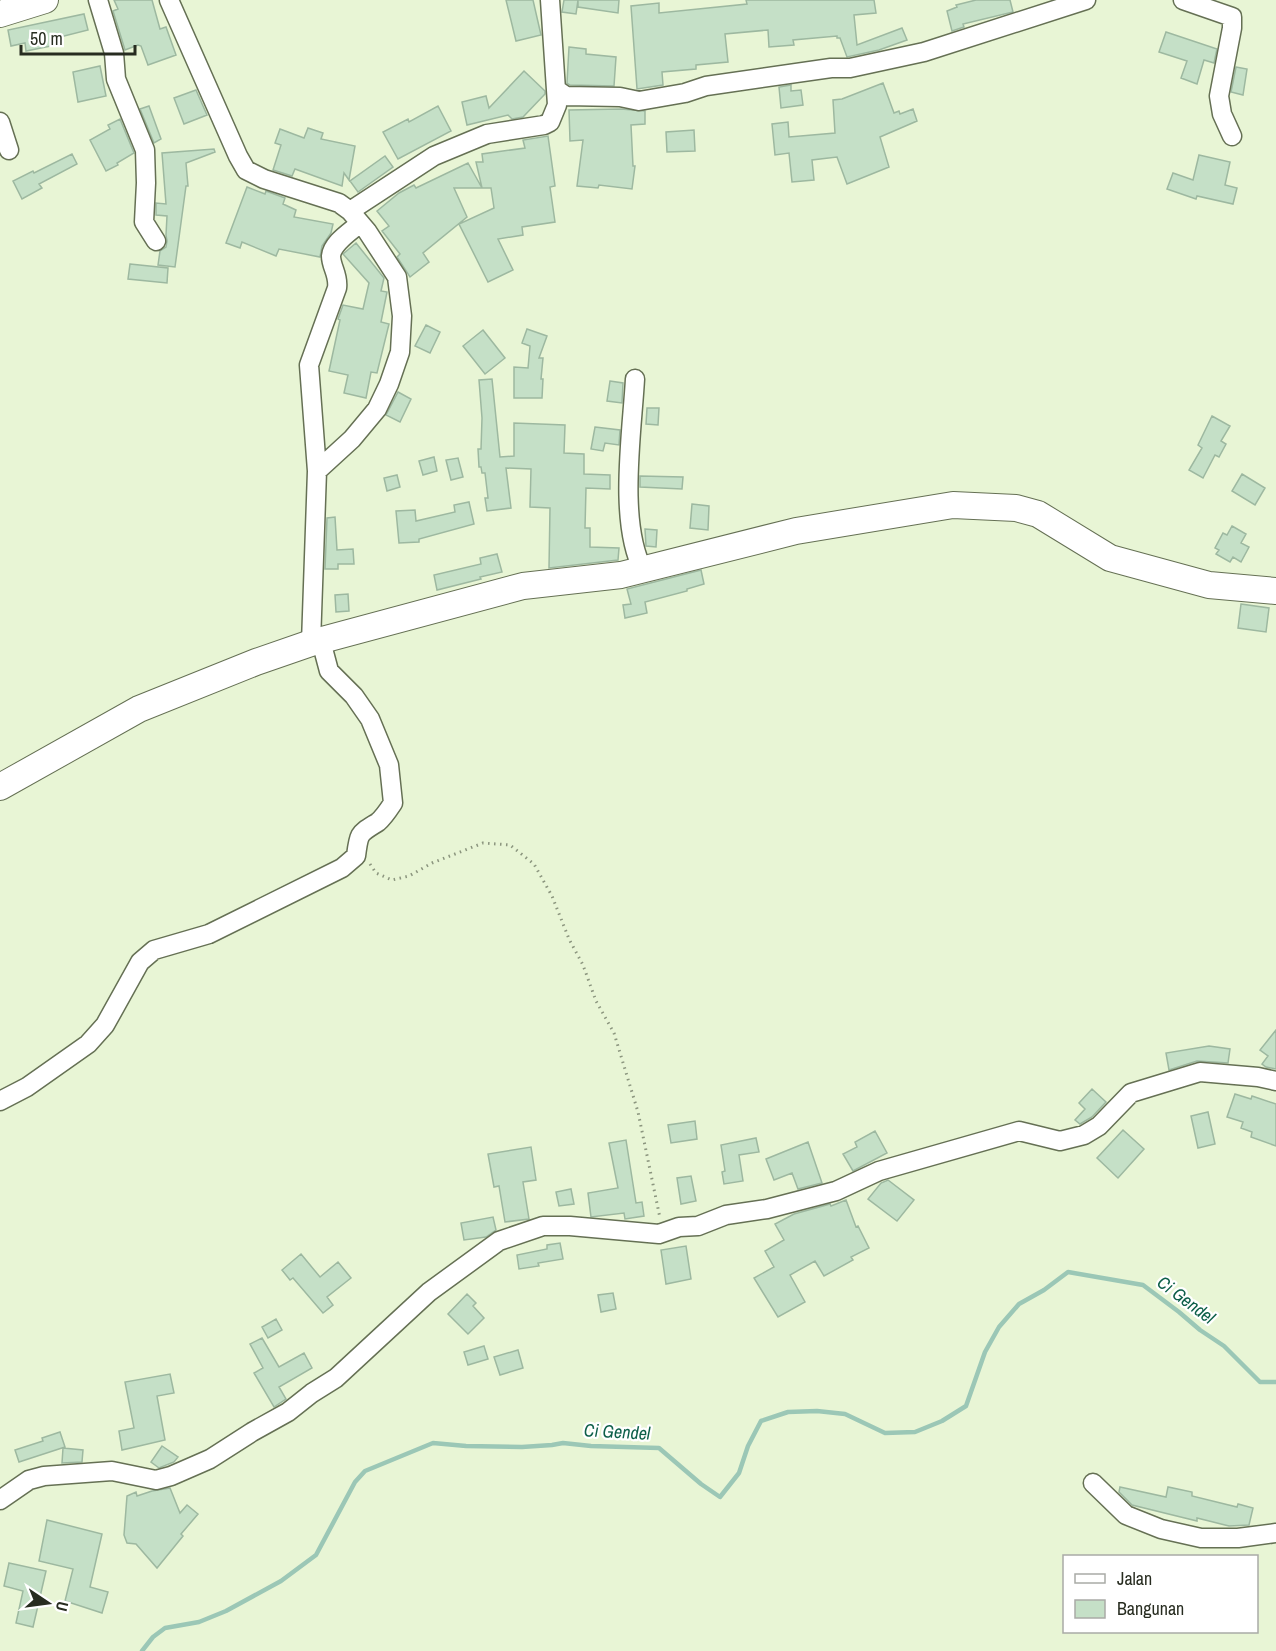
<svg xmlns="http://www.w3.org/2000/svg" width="1276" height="1651" viewBox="0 0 1276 1651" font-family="'Archivo Narrow',sans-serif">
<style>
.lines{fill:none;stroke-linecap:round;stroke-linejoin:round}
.stream{stroke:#9bc7b6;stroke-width:4.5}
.building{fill:#c5e0c7;stroke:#9db8a0;stroke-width:1.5}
.street-casing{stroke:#657054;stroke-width:21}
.secondary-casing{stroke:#657054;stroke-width:28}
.path{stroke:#8b957e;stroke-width:3;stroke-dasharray:1.5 4.5;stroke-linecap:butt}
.street{stroke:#fff;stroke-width:18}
.secondary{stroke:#fff;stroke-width:26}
.labels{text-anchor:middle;stroke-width:4.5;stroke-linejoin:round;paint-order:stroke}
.water-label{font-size:18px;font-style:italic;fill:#0d5f49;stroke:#fff}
</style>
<rect width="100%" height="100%" fill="#e8f5d5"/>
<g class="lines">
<path class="stream" d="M142,1651l11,-14 12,-9 34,-6 27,-11 55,-30 35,-26 39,-73 10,-11 68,-28 33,3 56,1 30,-2 11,-2 28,3 68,2 42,36 19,13 19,-24 9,-27 13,-25 27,-9 29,-1 28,3 40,19 30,-1 27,-11 24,-15 19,-54 14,-25 20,-23 25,-14 24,-18 75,13 36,27 21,18 24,16 36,36h16"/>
</g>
<path class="building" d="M114,0h38l8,29 6,-2 10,28 -28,10 -7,-19 -3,-1 -13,5 -12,-39 5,-2z
M506,0h27l8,35 -25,6z
M564,0h14l-2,14 -14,-2z
M578,0h41l-1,13 -40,-6z
M746,0h128l2,13 -22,2 3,30 45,-17 5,12 -28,10 -32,7 -7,-19h-3v-2l-44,4 1,5 -25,2 -1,-17 -43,4 3,28 -32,3v4l-34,3 1,13 -26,4 -6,-83 28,-3v10l88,-9z
M976,0h34l3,12 -50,12 1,3 -12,4 -5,-20 10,-4 -1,-2z
M84,14l4,16 -28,7 1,7 -35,7 -1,-8 -14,3 -3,-16z
M1166,32l51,17 -3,14 -10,-3 -7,24 -16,-6 6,-17 -28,-9z
M569,47l17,2v5l30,3 -2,29 -44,-1 -3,-2z
M100,66l6,30 -28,6 -5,-30z
M1236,67l11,2 -4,26 -12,-3z
M524,71l21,20v3l-22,23 -11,2 -4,-4 -41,10 -5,-23 24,-6 3,12z
M883,83l11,30 5,-2 1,3 13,-5 4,12 -37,16 9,30 -42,17 -10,-27 -25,3 2,20 -22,2 -3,-29 -14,2 -3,-31 16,-2 1,15 46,-4 -2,-33 9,-1z
M791,85v6l10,-1 2,15 -22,3 -2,-21z
M196,90l11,25 -23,9 -10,-26z
M149,106l12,33 -7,4 -14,-34z
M438,106l13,25 -53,28 -15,-27 25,-13 1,3z
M621,109l24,2v13l-14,1 2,41h2l-3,23 -33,-4 -1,3 -21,-2 6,-46 -13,1 -1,-31z
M120,119l14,34 -17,10 1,2 -12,6 -16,-31 20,-11 -2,-4z
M308,128l15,5 -2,6 34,7 -6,34 -5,-7 -2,13 -47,-17 -3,7 -19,-6 8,-25 -6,-2 5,-14 24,9z
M694,130l1,21 -28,1 -1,-20z
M548,136l7,50 -5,1 5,35 -33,5 1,8 -25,4 15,31 -25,12 -29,-58 35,-16 -3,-20h-9l-6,-26h7l-1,-8 43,-6 -2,-8z
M214,149l1,3 -29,11 2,23h-2l-11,81 -17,-2 2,-14 6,-4 1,-6 -1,-6 1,-19 -11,-1v-12l10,1 -4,-51z
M72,154l5,10 -38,20 3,4 -20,11 -9,-18 20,-10 1,2z
M1199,155l31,7 -5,23 12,3 -4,16 -36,-8 -1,3 -29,-10 6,-16 20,7z
M385,156l8,11 -35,25 -8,-11z
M468,163l14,25h-28l13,29 -44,36 6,9 -19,15 -13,-20 3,-3 -18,-23 7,-5 -12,-15 22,-18 15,-8 2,3z
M247,187l18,7 1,-3 19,7 -2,6 13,6 -2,7 39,7 -2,9 -9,13 -2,11 -41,-8 -3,7 -34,-14 -2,6 -14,-5z
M356,243l28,35 -3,13 6,1 -6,30 8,2 -12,49 -6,-1 -5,26 -22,-5 4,-18 -19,-4 11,-51 -2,-1 5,-14 20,4 6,-26 -26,-29z
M130,264l38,4 -1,15 -39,-4z
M426,325l14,7 -10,21 -15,-7z
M527,329l20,7 -8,22h4l-2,21h2l-1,19h-28v-31l14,1 2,-22 -8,-3z
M483,330l22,28 -20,16 -22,-28z
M492,379l8,78 14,-1v-33l51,2 -1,28 20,1v20l26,1v14l-24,-1 -1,40h5v19l29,1 -1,12 -69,8 1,-60 -20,-1 1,-38 -25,-1 5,40 -24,3 -2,-13h3l-3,-25h-3l-1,-6h-2l-1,-18h3l1,-31 -3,-38z
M610,381l13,2 -1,20 -15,-2z
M398,392l13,7 -11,23 -14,-7z
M647,408h12l-1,17 -12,-1z
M1212,416l18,10 -9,15 5,3 -7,13 -4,-2 -12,23 -14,-8 13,-22 -4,-3z
M595,427l25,3 -1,15 -14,-2 -2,8 -12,-2z
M434,457l3,14 -14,4 -4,-14z
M458,458l5,19 -12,3 -5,-20z
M1242,474l23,14 -10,17 -23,-14z
M397,475l3,12 -13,4 -3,-13z
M640,476l43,1 -1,12 -42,-2z
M469,502l5,22 -55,15v3l-20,1 -3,-32 19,-1 1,11 39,-9 -1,-7z
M692,504l17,2 -1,24 -18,-2z
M335,517l2,33 16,-1 1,15h-16v5h-13l2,-51z
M1232,526l14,8 -5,9 8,4 -8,15 -8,-5 -3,5 -14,-8 3,-4 -4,-2 8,-15 4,2z
M645,529l12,1 -1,17 -10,-1z
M497,554l5,18 -22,5 1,2 -44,11 -3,-15 47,-11 -1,-6z
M701,570l3,14 -17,5v2l-42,11 2,11 -22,5 -2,-13 8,-1 -4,-15z
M348,594l1,17 -13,1 -1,-17z
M1241,604l28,4 -3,24 -28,-4z
M1276,1030v39l-10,-2 -4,-3 6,-8 -8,-6z
M1209,1046l21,3 -2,14 -31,-2 -28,9 -3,-17z
M1092,1089l14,13 -14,15 -12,7 -5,-4 10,-11 -6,-6z
M1235,1094l16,5 1,-3 24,8v42l-25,-9 1,-5 -11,-4 2,-6 -16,-5z
M1208,1112l7,32 -17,4 -7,-32z
M695,1121l2,18 -26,4 -3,-18z
M1123,1130l21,19 -26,29 -21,-20z
M875,1131l12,22 -34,18 -10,-17 14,-7 -2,-5z
M756,1138l3,14 -20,3 4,26 -19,3 -2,-12 3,-1 -4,-26z
M626,1140l10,63 6,-1 2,14 -19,3 -1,-6 -33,4 -3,-24 30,-5 -9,-45z
M808,1142l14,41 -24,6 -6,-16 -18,7 -8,-21z
M531,1147l5,33 -13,2 6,37 -24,3 -6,-36 -5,1 -6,-33z
M691,1176l5,25 -15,3 -4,-26z
M888,1180l26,20 -17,21 -29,-22 13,-16z
M571,1189l3,15 -15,2 -3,-14z
M846,1200l10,27 2,-1 11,22 -18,9 2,3 -29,16 -9,-15 -25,14 15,27 -27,15 -24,-39 20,-11 -9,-16 19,-11 -9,-16 19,-10 36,-10 1,2z
M493,1217l3,13 -10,7 -22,3 -3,-17z
M560,1243l3,16 -25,4 1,3 -20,3 -2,-14 30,-6v-4z
M686,1246l5,33 -25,5 -5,-34z
M301,1254l19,23 18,-15 13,16 -24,19 6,8 -10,8 -30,-35 -3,2 -8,-10z
M613,1293l3,16 -15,3 -3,-17z
M467,1294l9,9 -3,3 11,12 -16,16 -20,-20z
M276,1319l6,11 -14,8 -6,-11z
M262,1338l17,29 25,-14 8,15 -33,19 7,12 -12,8 -20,-34 9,-5 -13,-24z
M484,1346l4,13 -20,6 -4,-13z
M518,1350l5,18 -23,7 -6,-18z
M170,1374l4,19 -17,3 8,44 -43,10 -3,-19 15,-3 -9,-46z
M60,1432l5,15 -46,15 -4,-12 28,-9 -1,-3z
M162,1446l16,11 -4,5 -15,6 -8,-6z
M63,1448l20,2 -1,12 -20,1z
M1120,1487l46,10 2,-10 24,5v4l45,11 1,-3 15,4 -4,17 -20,1 -32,-8v3l-65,-16 -13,-13z
M170,1488l10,25 7,-8 11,9 -17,20 2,2 -26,32 -21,-24 -9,-1 -3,-8 3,-39 9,-4 1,4 15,-5z
M47,1520l55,14 -12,53 18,5 -6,21 -37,-12 8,-32 -34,-8z
M9,1563l37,8 -13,56 -17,-4 7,-32 -19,-5z"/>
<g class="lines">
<defs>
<path id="street" d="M98,0l16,53 2,26 29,71 1,33 -2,39 12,19
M169,0l69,156 8,14 18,9 75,24 11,8 17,20 30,46 5,39 -2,36 -11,32 -12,25 -25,30 -35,32 -6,172
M1183,0l49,17v11l-13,68 3,18 10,22
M556,89l10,7 54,1 19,4 46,-8 21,-7 125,-18h19l74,-16 162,-52
M0,122l9,28
M350,211l84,-55 53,-22 57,-9 6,-3 7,-17 -7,-105
M635,379c-3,54 -17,143 8,191
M317,471l-8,-106 28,-77c2,-13 -6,-21 -6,-32 1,-13 19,-24 28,-32
M0,1101l27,-14 61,-43 17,-19 35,-63 14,-12 55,-16 133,-66 14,-12c3,-24 3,-22 22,-34 6,-5 11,-13 15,-19l-4,-38 -19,-46 -16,-23 -25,-25 -8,-30
M1093,1483l33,32 35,14 40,9h37l38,-5
M0,1500l29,-20 15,-4 68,-5 44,9 15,-4 39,-17 42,-27 36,-20 24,-19 24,-15 93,-86 70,-51 44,-15h27l89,8 20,-7 19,-1 28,-11 41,-6 69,-18 43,-20 140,-40 41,10 24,-6 15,-9 32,-33 69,-21 58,5 18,4"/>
<path id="secondary" d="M0,14l45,-14
M0,787l139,-78 117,-47 55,-19 212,-57 98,-11 175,-44 157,-26 63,3 22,6 72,44 99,27 67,6"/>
</defs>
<use href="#street" class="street-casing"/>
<use href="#secondary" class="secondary-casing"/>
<path class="path" d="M370,864l6,9 16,7 17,-4 23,-13 51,-20 27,2 24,19 18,32 17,43 14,26 13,36 18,32 24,79 22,106"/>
<use href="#street" class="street"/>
<use href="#secondary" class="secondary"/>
</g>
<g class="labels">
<g class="water-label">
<text transform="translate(1186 1300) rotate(37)" y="6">Ci Gendel</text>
<text transform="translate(617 1432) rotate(3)" y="6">Ci Gendel</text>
</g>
</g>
<rect x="1063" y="1555" width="195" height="78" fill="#ffffff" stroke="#a9aba6" stroke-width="1.5"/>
<rect x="1075" y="1574" width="30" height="9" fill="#ffffff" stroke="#a9aba6" stroke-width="1.5"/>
<text x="1117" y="1585" font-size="18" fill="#272c20">Jalan</text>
<rect x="1075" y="1600" width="30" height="18" fill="#c5e0c7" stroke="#a9aba6" stroke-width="1.5"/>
<text x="1117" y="1615" font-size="18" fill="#272c20">Bangunan</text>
<g transform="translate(48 1603) rotate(103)" stroke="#ffffff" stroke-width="4.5" paint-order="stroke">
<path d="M0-4.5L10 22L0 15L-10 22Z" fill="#272c20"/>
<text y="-9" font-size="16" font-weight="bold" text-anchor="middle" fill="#272c20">U</text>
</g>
<path d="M21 45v9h114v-9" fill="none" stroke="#272c20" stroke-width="3"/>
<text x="30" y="45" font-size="18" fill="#272c20" stroke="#ffffff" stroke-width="4.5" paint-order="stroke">50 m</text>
</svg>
